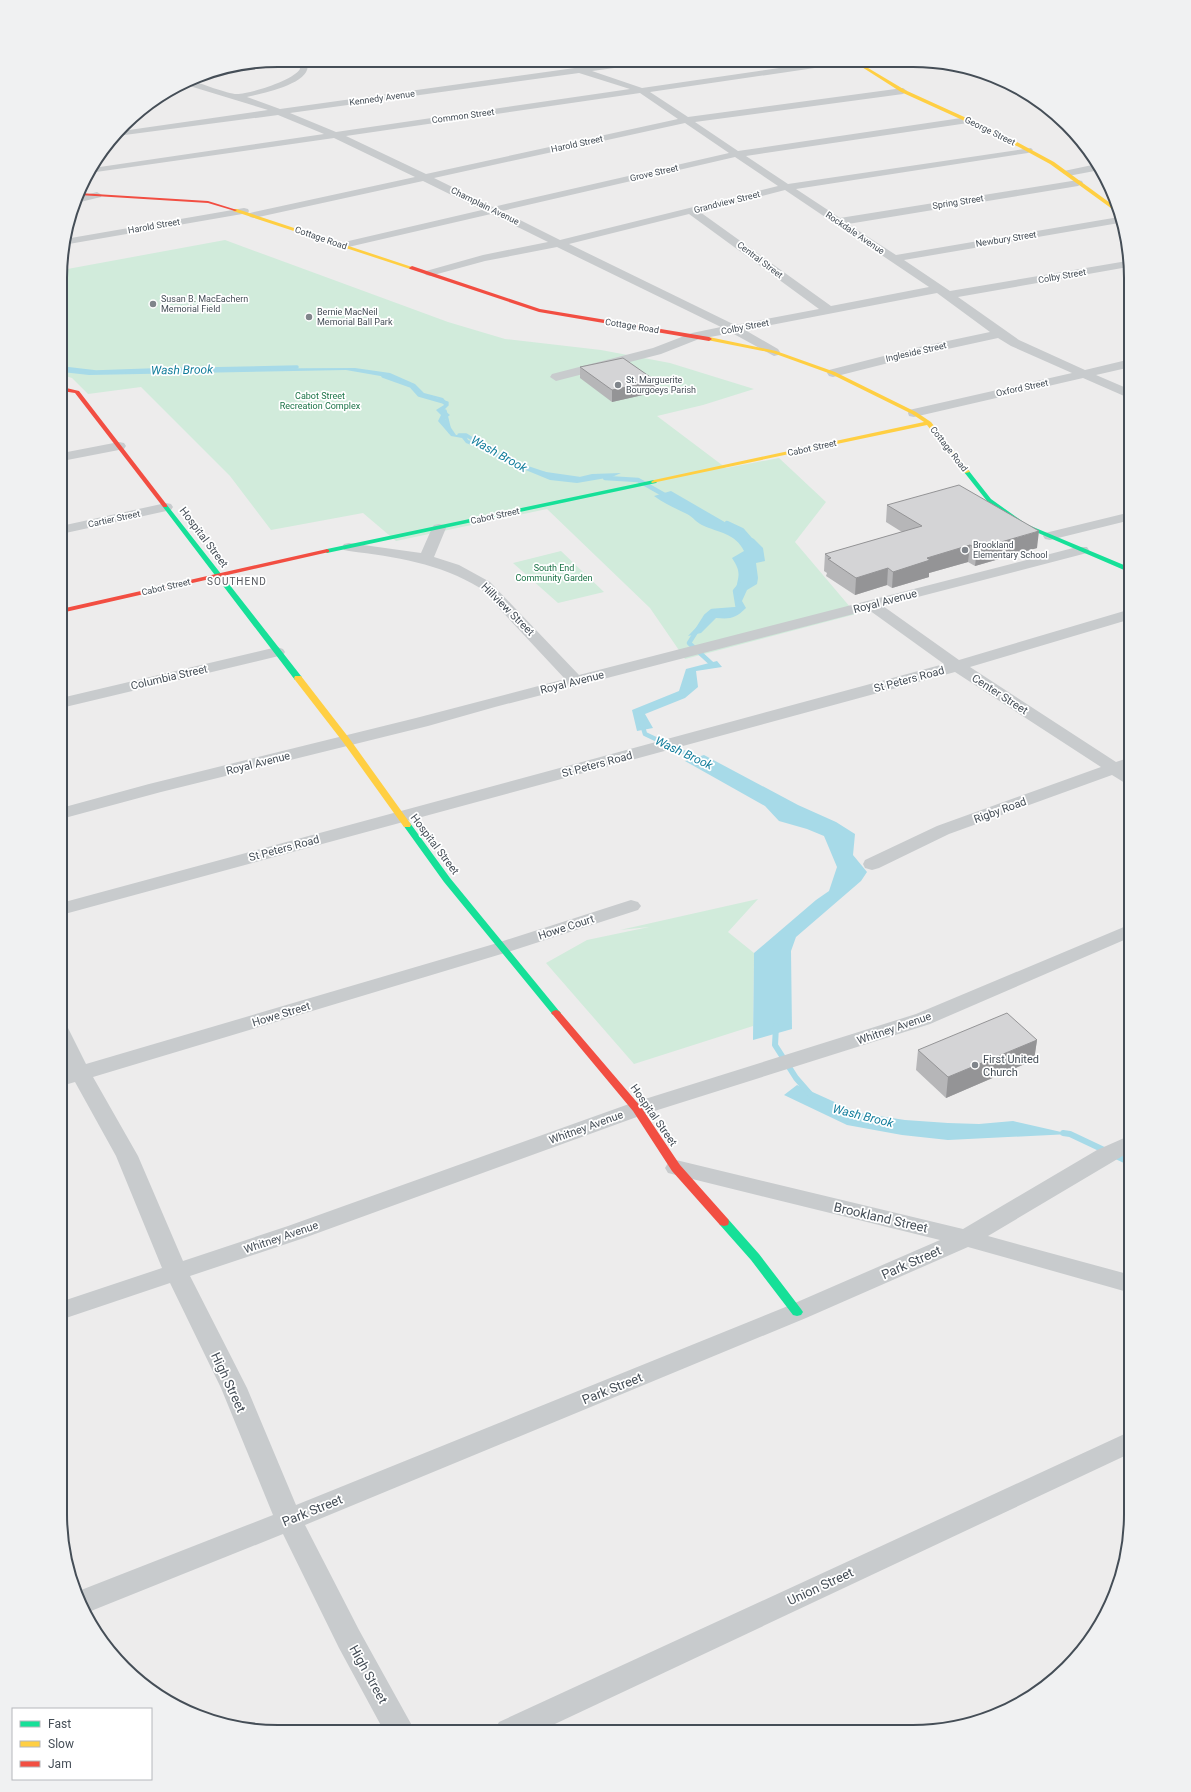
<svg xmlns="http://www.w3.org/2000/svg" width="1191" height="1792" viewBox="0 0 1191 1792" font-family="Roboto,sans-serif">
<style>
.green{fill:#d1ebdb}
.water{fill:#a7dae8}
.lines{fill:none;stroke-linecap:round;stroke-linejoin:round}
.stream-far2{stroke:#a7dae8;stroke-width:3.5}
.stream-far1{stroke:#a7dae8;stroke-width:4.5}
.stream{stroke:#a7dae8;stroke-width:6}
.street{fill:#c8cbcd;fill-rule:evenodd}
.fast{fill:#16e098;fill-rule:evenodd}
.slow{fill:#ffcf43;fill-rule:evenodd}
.jam{fill:#f24e42;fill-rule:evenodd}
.wall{fill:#b6b6b8}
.shaded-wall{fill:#949496}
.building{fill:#d4d4d6;stroke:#949496}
.poi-dot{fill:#80858b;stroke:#fff;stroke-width:1.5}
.labels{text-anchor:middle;stroke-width:3.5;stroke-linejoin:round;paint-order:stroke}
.far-street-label{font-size:9px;fill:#454e57;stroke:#fff}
.far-poi-label{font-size:9px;fill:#454e57;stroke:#fff;text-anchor:start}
.far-park-label{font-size:9px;fill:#1b7347;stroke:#fff}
.far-neighbourhood-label{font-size:10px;letter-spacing:1px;fill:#585b60;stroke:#fff}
.street-label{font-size:11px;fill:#454e57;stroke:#fff}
.poi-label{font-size:11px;fill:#454e57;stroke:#fff;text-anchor:start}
.water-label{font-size:12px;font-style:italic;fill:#137e9c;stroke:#fff}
.near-street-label{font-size:13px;fill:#454e57;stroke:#fff}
.rim{fill:none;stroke:#454e57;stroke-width:2}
</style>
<rect width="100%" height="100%" fill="#edecec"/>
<path class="green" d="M225,240l223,82 57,17 96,11 69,13 84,26 -51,16 -46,11 69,52 53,-10 47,44 -31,40 61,72 -171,45 -35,-51 -103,-99 -151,32 -33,-28 -92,17 -41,-54 -89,-89 -53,7 -16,-16 -10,-3v-105z
M561,551l43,41 -46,11 -45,-40z
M758,899l-30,33 26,21 -1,73 -119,38 -88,-101 41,-23 62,-13 -29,3z"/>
<path class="water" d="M62,367l24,5 104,-3 165,-1 35,5 25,11 9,9 19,5 6,7 -5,5 6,5 -5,4 11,16h10l2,5 22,8 11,7 21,9 24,8 5,4 20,3 21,-5 29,-1 -9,4 -35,6 -27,-3 -51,-21 -12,-8 -21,-8 -4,-5 -11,-2 -13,-15 3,-6 -5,-5 8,-5 -5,-6 -20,-4 -8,-9 -19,-8 -46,-8 -257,5 -27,-3z
M671,491l83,48 9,9 2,13 -9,2 2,15 -1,6 -10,6 -5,11 4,7c-11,11 -16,11 -30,10l-15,15 -13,3 24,-25 26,-2c-1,-6 -3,-14 -2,-20 3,-15 5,-17 -4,-31l12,-7c-9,-18 -25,-18 -42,-26 -5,-2 -9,-8 -15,-11 -12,-6 -22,-10 -33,-18z
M717,661l5,6 -26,4 2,16 -13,11 -40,16 8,14 -16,3 -5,-21 47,-19 7,-22z
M704,755l94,50 38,17 19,12 -2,21 14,17 -6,9 -65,56 -5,14 1,78 -39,11 1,-87 62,-53 13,-9 8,-24 -13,-31 -17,-7 -28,-8 -14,-15 -80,-45z
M797,1085l62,28 46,7 43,3 31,1 34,-3 57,13 -122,6 -46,-5 -55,-10 -63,-30z"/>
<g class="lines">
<path class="stream-far2" d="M62,368l34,4 85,-3
M206,369l91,-2
M383,376l28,10 8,9 28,8
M445,411l5,21
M459,435h7l21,13"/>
<path class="stream-far1" d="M544,474l35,5
M605,478l33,2 30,17
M727,523l15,7 7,8
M711,665h2l-24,-22 17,-27 6,-5 26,-2 -3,-18 5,-6
M642,724l3,10 57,27"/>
<path class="stream" d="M776,1026l-1,19 21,33 14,16
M1063,1133l7,1 36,17
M1114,1155l17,8"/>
<path class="street" d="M298,60h8c12,23 -44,33 -59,37l33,12 345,-48h23l-4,3 -52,7 50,17 178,-26h19l-4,3 -185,27 38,25 215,-29 4,3 -4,3 -208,28 43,29 230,-34 5,3 -5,3 -222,33 42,28 243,-36 2,2 -5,3 -232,36 44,29 238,-38 4,1 1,2 -5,3 -230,38 48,31 223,-38v6l-215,37 46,31 177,-30 1,6 -170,30 61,43 66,30 46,-11v8l-35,8 35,15v9l-48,-21 -169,39 -5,-1 -1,-3 1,-3 163,-37 -61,-27 -13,-8 -78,17 -87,22 -4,-1 -2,-3 2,-3 90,-23 71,-15 -53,-39 -192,37 33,19 2,3 -2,3 -4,1 -42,-23 -33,6 -38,15 -105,27 -6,-4 2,-3 101,-26 39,-15 29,-6 -164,-80 -72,14 -55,15 -4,-1 -2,-2 2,-2 57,-16 65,-13 -57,-28 -147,34 -4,-1 -1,-2 1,-2 142,-33 -59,-29 -169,37 -4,-1 -1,-2 1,-2 4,-1 161,-35 -81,-39 -245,35 4,-5 231,-34 -46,-19 -161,21 5,-5 146,-21 -85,-26 6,-4c12,3 38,14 48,14 13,0 57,-14 63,-25zM579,73l51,16 -294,43 -46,-19zM640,93l38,26 -252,55 -80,-38zM685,123l44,30 -236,54 -59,-29zM735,157l43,29 -218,54 -58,-29zM785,190l144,97 -98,19 -131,-94zM689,214l130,95 -84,16 -166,-81z
M1097,164l3,6 -32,6 -5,-3 1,-2z
M97,192l5,3 -1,2 -25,6 2,-6z
M244,208l4,1 1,2 -1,2 -185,32 2,-6z
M119,442l5,1 2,3 -2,3 -62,12v-8z
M166,503l5,1 2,3 -2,3 -110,24v-8z
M1131,512v8l-81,20 -5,-1 -2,-3 2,-3z
M439,524l5,1 2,3 -12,29 25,8 31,17 89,93 498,-128h10l2,3 -2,3 -204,53 76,54 172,-51v10l-161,48 146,95 15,-5v11l-3,1 3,2v13l-6,-1 -13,-8 -163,59 -70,34 -7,2 -7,-2 -2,-4 2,-4 72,-34 164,-59 -146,-95 -894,243v-12l883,-239 -75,-54 -374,97 -67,19 -267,66 -100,27v-11l88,-24 267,-66 149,-39 -85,-91c-41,-25 -84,-31 -131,-37l-5,-1 -2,-3 2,-3 5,-1 72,10 11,-25 2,-3z
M277,647l6,2 2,3 -2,3 -222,53v-10z
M631,900l7,2 3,4 -3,4 -130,42 -415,125 45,79 45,105 105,-35 341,-122 287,-90 215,-90v13l-201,87 -285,90 -341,124 -114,38 57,112 49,117 492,-199 152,-66 -272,-67 -3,-5 3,-5 8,-3 287,69 134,-79 34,-15v16l-143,85 143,39v18l-163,-46 -162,71 -501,207 54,105 56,101h-31l-45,-83 -56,-114 -197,79 -10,-21 197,-77 -52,-127 -51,-105 -110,37v-18l102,-34 -46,-112 -41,-74 -14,4v-14l7,-2 -7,-16v-28l7,2 18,36 408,-120z
M1131,1431v22l-591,278h-46l5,-9z"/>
<path class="fast" d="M967,470l2,1 22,28 35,25 105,44v5l-109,-47 -35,-25 -23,-29z
M654,480l3,2 -1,1 -329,70 -3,-2 3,-2z
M165,504l2,1 134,171 1,2 -1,2h-6l-132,-173v-2z
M407,822l3,1 40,55 109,133 2,2 -2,2h-6l-109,-133 -41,-57z
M724,1218l4,1 31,35 42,55 2,3 -2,3 -4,1 -4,-1 -42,-55 -31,-35 -1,-3 1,-3z"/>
<path class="slow" d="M854,62h4l47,28 101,46 48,26 63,46 1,3h-3l-65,-47 -48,-26 -101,-46z
M233,209h4l178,59 -5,1 -177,-58z
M709,337l67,14 59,21 81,40 15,10 39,50 -5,1 -38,-48 -275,58 -1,-1 3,-2 270,-58 -12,-8 -81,-40 -58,-21 -66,-13v-2z
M295,676h6l48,62 61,85 1,2 -1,2h-6l-61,-85 -48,-62 -1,-2z"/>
<path class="jam" d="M79,193l129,8 29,9 -2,1 -27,-8 -129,-8z
M412,266l128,43 169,28 3,2 -3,2 -170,-29 -129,-43 -1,-1z
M62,387l17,4 88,114v2h-4l-88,-114 -13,-2z
M327,549l2,1v2l-268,61v-4z
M556,1010l3,1 82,96 39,58 48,54 1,3 -1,3 -4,1 -4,-1 -48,-54 -39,-60 -80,-96 -2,-2 2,-2z"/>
</g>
<path class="wall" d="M580,367l76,14v11l-44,10 -32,-24z
M887,505l150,43 -62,18 -7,-4 -39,11v4l-37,11 -5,-3 -32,10 -29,-19 1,-3 -3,-2 1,-17 77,-22 -16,-10z
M1037,1040l-3,20 -88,38 -30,-28 2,-20z"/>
<path class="shaded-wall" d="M656,381v11l-44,10v-12z
M1039,531l-2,17 -62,18 2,-17z
M970,545l-2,17 -39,11v4l-37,11 1,-16 34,-14z
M888,568l-1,17 -32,10 1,-17z
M1037,1040l-3,20 -88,38 2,-21z"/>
<path class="building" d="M623,358l33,23 -44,9 -32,-23z
M959,485l80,46 -62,18 -7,-4 -43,13 3,2 -37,12 -5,-4 -32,10 -28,-19 3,-1 -6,-4 97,-28 -35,-21z
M1007,1013l30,27 -89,37 -30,-27z"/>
<g class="poi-dot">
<circle cx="153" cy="304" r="4"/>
<circle cx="309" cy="317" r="4"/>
<circle cx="618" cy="385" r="4"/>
<circle cx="965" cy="550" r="4"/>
<circle cx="975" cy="1065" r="4"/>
</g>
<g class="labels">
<g class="far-street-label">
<text transform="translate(382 98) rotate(-8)" y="3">Kennedy Avenue</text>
<text transform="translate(463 116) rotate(-8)" y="3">Common Street</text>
<text transform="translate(990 131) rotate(26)" y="3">George Street</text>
<text transform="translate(577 144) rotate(-12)" y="3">Harold Street</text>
<text transform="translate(654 173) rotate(-13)" y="3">Grove Street</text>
<text transform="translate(727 202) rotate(-14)" y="3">Grandview Street</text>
<text transform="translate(958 202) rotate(-9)" y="3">Spring Street</text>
<text transform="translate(485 206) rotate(26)" y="3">Champlain Avenue</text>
<text transform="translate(154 226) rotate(-10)" y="3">Harold Street</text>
<text transform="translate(855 233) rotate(34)" y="3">Rockdale Avenue</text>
<text transform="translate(321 238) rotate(19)" y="3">Cottage Road</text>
<text transform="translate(1006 239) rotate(-9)" y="3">Newbury Street</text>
<text transform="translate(760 260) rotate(37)" y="3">Central Street</text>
<text transform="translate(1062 276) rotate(-10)" y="3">Colby Street</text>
<text transform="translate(632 326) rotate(9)" y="3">Cottage Road</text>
<text transform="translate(745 327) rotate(-11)" y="3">Colby Street</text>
<text transform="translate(916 352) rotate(-13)" y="3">Ingleside Street</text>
<text transform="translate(1022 388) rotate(-12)" y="3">Oxford Street</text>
<text transform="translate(812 448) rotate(-12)" y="3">Cabot Street</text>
<text transform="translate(949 449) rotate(52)" y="3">Cottage Road</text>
<text transform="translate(495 516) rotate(-12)" y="3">Cabot Street</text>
<text transform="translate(114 519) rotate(-12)" y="3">Cartier Street</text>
<text transform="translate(166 587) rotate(-13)" y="3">Cabot Street</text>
</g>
<g class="far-poi-label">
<text x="161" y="302">Susan B. MacEachern<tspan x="161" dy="10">Memorial Field</tspan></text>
<text x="317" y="315">Bernie MacNeil<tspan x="317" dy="10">Memorial Ball Park</tspan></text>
<text x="626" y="383">St. Marguerite<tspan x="626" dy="10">Bourgoeys Parish</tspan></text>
<text x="973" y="548">Brookland<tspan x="973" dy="10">Elementary School</tspan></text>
</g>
<g class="far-park-label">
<text x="320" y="399">Cabot Street<tspan x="320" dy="10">Recreation Complex</tspan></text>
<text x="554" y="571">South End<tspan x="554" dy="10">Community Garden</tspan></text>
</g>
<g class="far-neighbourhood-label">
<text x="237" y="585">SOUTHEND</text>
</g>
<g class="street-label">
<text transform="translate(204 537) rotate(53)" y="4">Hospital Street</text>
<text transform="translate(885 601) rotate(-15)" y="4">Royal Avenue</text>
<text transform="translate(508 609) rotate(45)" y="4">Hillview Street</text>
<text transform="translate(169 677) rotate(-13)" y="4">Columbia Street</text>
<text transform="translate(909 679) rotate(-15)" y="4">St Peters Road</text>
<text transform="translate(572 682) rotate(-14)" y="4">Royal Avenue</text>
<text transform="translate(1000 694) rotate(33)" y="4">Center Street</text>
<text transform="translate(258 763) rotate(-14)" y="4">Royal Avenue</text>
<text transform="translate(597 764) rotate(-15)" y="4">St Peters Road</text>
<text transform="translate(1000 810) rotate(-20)" y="4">Rigby Road</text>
<text transform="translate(435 844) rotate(53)" y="4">Hospital Street</text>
<text transform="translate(284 848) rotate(-15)" y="4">St Peters Road</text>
<text transform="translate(566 927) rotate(-18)" y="4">Howe Court</text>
<text transform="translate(281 1014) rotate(-17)" y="4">Howe Street</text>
<text transform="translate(894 1028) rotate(-19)" y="4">Whitney Avenue</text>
<text transform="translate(654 1115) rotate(55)" y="4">Hospital Street</text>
<text transform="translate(586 1127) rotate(-20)" y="4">Whitney Avenue</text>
<text transform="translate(281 1237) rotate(-19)" y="4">Whitney Avenue</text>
</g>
<g class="poi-label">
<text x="983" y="1063">First United<tspan x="983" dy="13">Church</tspan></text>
</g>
<g class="water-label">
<text transform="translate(182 370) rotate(-1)" y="4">Wash Brook</text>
<text transform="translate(499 454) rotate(29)" y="4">Wash Brook</text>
<text transform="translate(684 753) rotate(25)" y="4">Wash Brook</text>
<text transform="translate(863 1116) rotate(14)" y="4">Wash Brook</text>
</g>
<g class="near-street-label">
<text transform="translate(881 1217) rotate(13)" y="5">Brookland Street</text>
<text transform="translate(911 1262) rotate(-24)" y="5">Park Street</text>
<text transform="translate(229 1382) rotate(65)" y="5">High Street</text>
<text transform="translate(612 1388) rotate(-22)" y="5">Park Street</text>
<text transform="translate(312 1510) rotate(-22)" y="5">Park Street</text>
<text transform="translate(820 1586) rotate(-25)" y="5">Union Street</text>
<text transform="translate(369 1674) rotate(61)" y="5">High Street</text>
</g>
</g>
<path d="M0 0H1191V1792H0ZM278 67H913A211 211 0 0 1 1124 278V1514A211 211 0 0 1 913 1725H278A211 211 0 0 1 67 1514V278A211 211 0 0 1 278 67Z" fill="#f0f1f2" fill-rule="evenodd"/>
<path class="rim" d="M278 67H913A211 211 0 0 1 1124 278V1514A211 211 0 0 1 913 1725H278A211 211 0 0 1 67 1514V278A211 211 0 0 1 278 67Z"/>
<rect x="12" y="1708" width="140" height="72" fill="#ffffff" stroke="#b5b8bc"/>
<rect x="20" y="1721" width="20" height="6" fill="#16e098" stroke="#b5b8bc"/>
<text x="48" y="1728" font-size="12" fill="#454e57">Fast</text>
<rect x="20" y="1741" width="20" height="6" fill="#ffcf43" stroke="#b5b8bc"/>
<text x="48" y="1748" font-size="12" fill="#454e57">Slow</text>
<rect x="20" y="1761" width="20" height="6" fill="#f24e42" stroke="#b5b8bc"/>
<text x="48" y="1768" font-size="12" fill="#454e57">Jam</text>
</svg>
